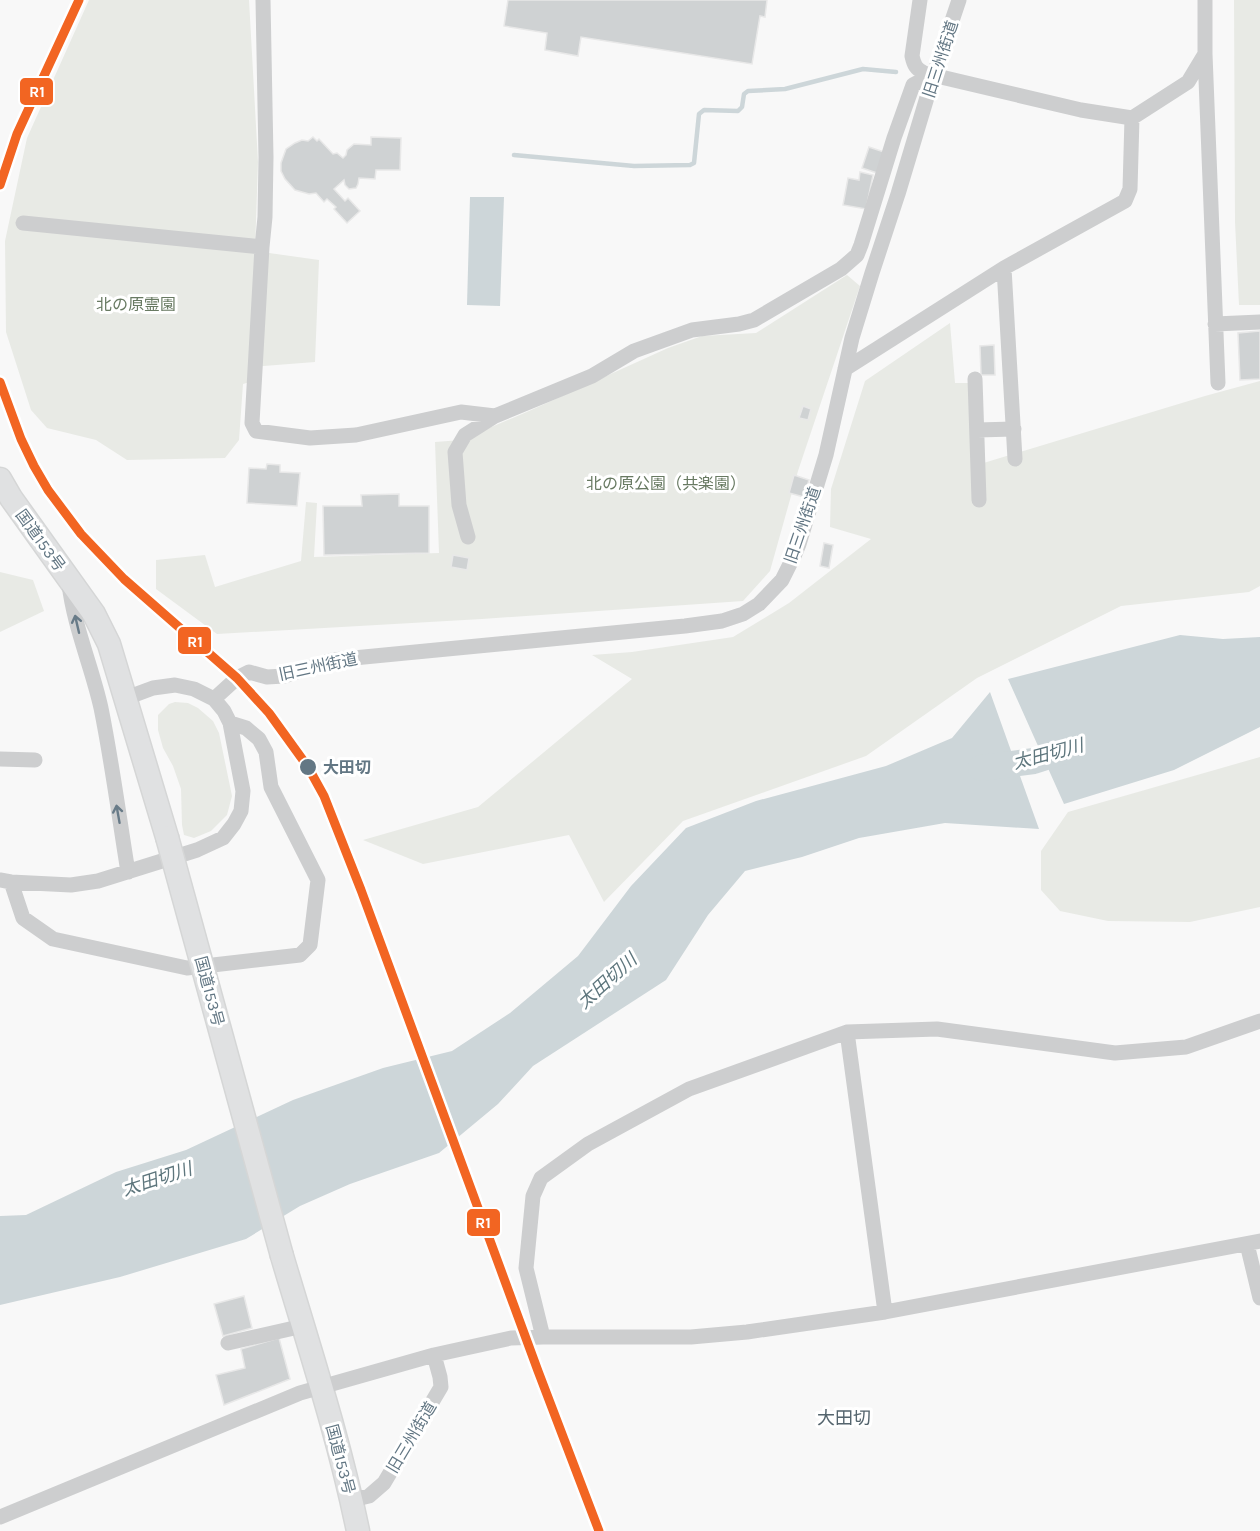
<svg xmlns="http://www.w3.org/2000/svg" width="1260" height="1531" viewBox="0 0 1260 1531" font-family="Karla,'Noto Sans JP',sans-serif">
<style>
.green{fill:#e8eae5}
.water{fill:#cdd6d9}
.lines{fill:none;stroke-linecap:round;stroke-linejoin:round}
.stream{stroke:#cdd6d9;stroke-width:4.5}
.river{stroke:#cdd6d9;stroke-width:26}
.building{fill:#cfd2d3;stroke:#e8e8e8;stroke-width:1.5}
.highway-casing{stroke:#d5d6d6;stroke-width:25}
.minor{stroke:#cdcecf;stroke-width:15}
.highway{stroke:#e0e1e2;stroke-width:22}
.highway-bridge-casing{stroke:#d5d6d6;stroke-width:25;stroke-linecap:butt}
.highway-bridge{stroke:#e0e1e2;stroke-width:22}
.rail-1-casing{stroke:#fff;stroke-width:14}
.rail-1{stroke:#f26522;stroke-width:9}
.oneway{stroke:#687b88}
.stop-dot{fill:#637784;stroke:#fff;stroke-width:2}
.labels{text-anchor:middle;stroke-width:6;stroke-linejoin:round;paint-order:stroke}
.street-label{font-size:16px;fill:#637784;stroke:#fff}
.park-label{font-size:16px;fill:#687a62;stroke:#fff}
.stop-label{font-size:16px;font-weight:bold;fill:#637784;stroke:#fff;text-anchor:start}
.water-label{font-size:18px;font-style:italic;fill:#5e767d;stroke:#fff}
.neighbourhood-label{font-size:18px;fill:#55656e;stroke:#fff}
.line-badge{stroke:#fff;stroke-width:2}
.badge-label{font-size:16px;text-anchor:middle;font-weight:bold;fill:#fff}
</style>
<rect width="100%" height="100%" fill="#f8f8f8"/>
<path class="green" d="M89,0h160l9,162 -3,89 64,9 -4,102 -64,5 -1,15 -7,2 -4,56 -14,18 -98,2 -31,-20 -49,-12 -16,-18 -25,-78 -1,-91 22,-103z
M1234,0h26v305h-21l-4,-83z
M847,275l13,11 -62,185 -28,100 -27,30 -261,18 -265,15 -61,-45v-29l49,-5 10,32 86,-26 5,-59 11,1 -3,54 125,-4 -4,-111 26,-2 68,-29 139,-63 34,-12 54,-3z
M950,323l5,60h18l4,82 228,-69 55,-15v205l-11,6 -128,14 -144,72 -111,78 -183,65 -79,81 -35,-67 -146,29 -60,-24 115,-33 154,-128 -40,-24 40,-3 101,-15 56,-34 82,-64 -41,-12 1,-38 34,-108z
M0,572l33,8 11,31 -44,21z
M175,702l13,1 10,5 15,13 6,12 13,63 -5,19 -16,16 -17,7 -10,-3 -2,-10 -1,-36 -8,-23 -10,-18 -5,-18v-15l11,-11z
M1260,757v150l-70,15 -82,-1 -48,-10 -19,-21v-39l27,-39z"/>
<path class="water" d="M470,197h34l-4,109 -33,-1z
M1180,635l43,4 37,-2v90l-86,43 -110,34 -56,-125z
M990,692l49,137 -94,-6 -86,15 -57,19 -57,14 -37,44 -42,65 -133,86 -35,38 -59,49 -89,31 -50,22 -54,33 -126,38 -120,28v-89l26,-1 90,-43 70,-22 107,-50 90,-32 69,-17 58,-38 68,-57 53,-70 55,-58 70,-27 130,-35 66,-28z"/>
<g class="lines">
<path class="stream" d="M514,155l120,11 56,-1 4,-2 5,-49 5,-4 34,1 4,-4 2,-13 4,-3 37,-2 78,-20 33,3"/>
<path class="river" d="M981,768l53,-7 43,-14"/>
</g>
<path class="building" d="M508,0h259l-2,17 -5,-1 -8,48 -171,-27 -3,19 -33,-6 2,-17 -43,-7z
M313,137l4,4 2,-2 14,15 4,-1 6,5 3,-3 1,-5 7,-6 17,1v-8l30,1 -1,32h-24l-1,9 -16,-1 -1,6 -2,4 -7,1 -4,-4 -1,-5 -10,9 11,12 3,-3 12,13 -13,12 -13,-14 2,-2 -9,-8 -3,3 -8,-9 -7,1 -14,-4 -10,-11 -4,-8v-8l5,-14 9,-6 7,-3 6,1z
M869,147l15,5 -7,21 -15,-5z
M860,172l13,3 -7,34 -23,-4 5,-27 11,2z
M1260,331v48l-20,1 -2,-47z
M994,345l1,30h-14l-1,-29z
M803,406l8,3 -3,11 -9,-2z
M267,464l13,1v7l20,1 -3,33 -50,-3 2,-35 17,1z
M794,475l15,5 -5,17 -15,-4z
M399,494v12h30v47l-105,2 -1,-49h39l-1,-11z
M824,543l9,2 -4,23 -9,-2z
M453,555l16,3 -2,12 -16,-3z
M244,1296l8,32 -29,8 -9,-32z
M279,1338l11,41 -66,26 -8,-30 29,-7 -4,-19z"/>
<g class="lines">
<defs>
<path id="highway" d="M0,479l11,19 83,116 15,30 58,193
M282,1256c27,91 57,182 76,275"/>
</defs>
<use href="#highway" class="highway-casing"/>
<path class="minor" d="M263,0l3,157 -1,60 -3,30 -10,176 4,8 54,7 46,-3 105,-23 34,4 97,-40 42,-25 58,-21 47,-6 15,-4 87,-51 16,-14 4,-10 33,-107 19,-53 21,-11
M920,0l-8,56c2,9 4,13 12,17l157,37 51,8 56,-36 6,-10 11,-18v-54
M1205,54l13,329
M23,223l239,24
M1004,268l11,191
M1215,324l45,-2
M845,369l159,-101 121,-67 5,-12 2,-71
M975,379l4,121
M977,430l37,-1
M468,537l-9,-32 -4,-53 10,-17 30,-19
M69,584c5,43 23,83 32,124 11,54 18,109 27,164
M214,699l23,-21 12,-6 18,5 17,-1 49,-16 352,-34 37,-5 21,-7 16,-10 23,-24 12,-24 5,-12 27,-89 26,-117 20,-65 26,-79 36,-120 25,-74
M0,759l35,1
M0,880l11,2 60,3 27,-4 99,-31 26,-12 11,-14 7,-13 2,-20 -13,-68 -6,-12 -10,-12 -20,-10 -19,-4 -22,3 -27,10
M11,882l12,36 30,21 134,29 113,-13 10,-10 8,-65 -47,-93 -5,-35 -7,-13 -13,-11 -16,-5
M847,1032l38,280
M1247,1244l13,54
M543,1337l-17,-69 7,-72 8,-18 47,-34 101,-55 158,-57 90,-3 178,24 71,-6 74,-26
M228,1343l75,-17
M352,1500l17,-4 15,-13 57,-96 -1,-10 -6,-22
M0,1517l300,-124 134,-38 77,-17 32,-1h148l56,-5 138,-20 375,-71"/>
<use href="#highway" class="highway"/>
<defs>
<path id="highway-bridge" d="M167,837l115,419"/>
</defs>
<use href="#highway-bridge" class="highway-bridge-casing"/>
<use href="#highway-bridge" class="highway-bridge"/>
<defs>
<path id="rail-1" d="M0,185l17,-51 62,-134
M0,382l21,57 13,27 14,24 33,44 43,45 113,99 32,35 39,54 16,29 37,94 177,481 61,160"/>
</defs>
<use href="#rail-1" class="rail-1-casing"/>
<use href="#rail-1" class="rail-1"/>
</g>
<defs><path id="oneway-shaft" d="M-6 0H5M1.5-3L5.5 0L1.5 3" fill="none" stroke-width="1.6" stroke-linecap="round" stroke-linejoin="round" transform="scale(1.5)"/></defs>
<g class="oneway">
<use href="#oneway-shaft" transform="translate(77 624) rotate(-103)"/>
<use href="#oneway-shaft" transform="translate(118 814) rotate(-100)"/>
</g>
<circle class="stop-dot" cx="308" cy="767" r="9"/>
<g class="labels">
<g class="street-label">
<text transform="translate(940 59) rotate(-72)" y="6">旧三州街道</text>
<text transform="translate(802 525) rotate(-71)" y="6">旧三州街道</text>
<text transform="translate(41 540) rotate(54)" y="6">国道153号</text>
<text transform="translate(318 666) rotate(-12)" y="6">旧三州街道</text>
<text transform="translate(210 991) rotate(75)" y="6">国道153号</text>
<text transform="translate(411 1437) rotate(-59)" y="6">旧三州街道</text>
<text transform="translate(341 1459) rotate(75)" y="6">国道153号</text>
</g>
<g class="park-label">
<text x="136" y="310">北の原霊園</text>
<text x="666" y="489">北の原公園（共楽園）</text>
</g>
<g class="stop-label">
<text x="323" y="773">大田切</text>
</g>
<g class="water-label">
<text transform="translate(1048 754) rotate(-15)" y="6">太田切川</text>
<text transform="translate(607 981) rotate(-42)" y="6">太田切川</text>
<text transform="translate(157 1179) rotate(-18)" y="6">太田切川</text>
</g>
<g class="neighbourhood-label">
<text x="844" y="1424">大田切</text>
</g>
</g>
<g class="line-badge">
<rect x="19" y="77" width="35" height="29" rx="6" fill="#f26522"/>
<rect x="177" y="626" width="35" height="29" rx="6" fill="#f26522"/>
<rect x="466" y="1208" width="35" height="29" rx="6" fill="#f26522"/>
</g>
<g class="badge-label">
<text x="37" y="97">R1</text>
<text x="195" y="647">R1</text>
<text x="483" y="1228">R1</text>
</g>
</svg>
